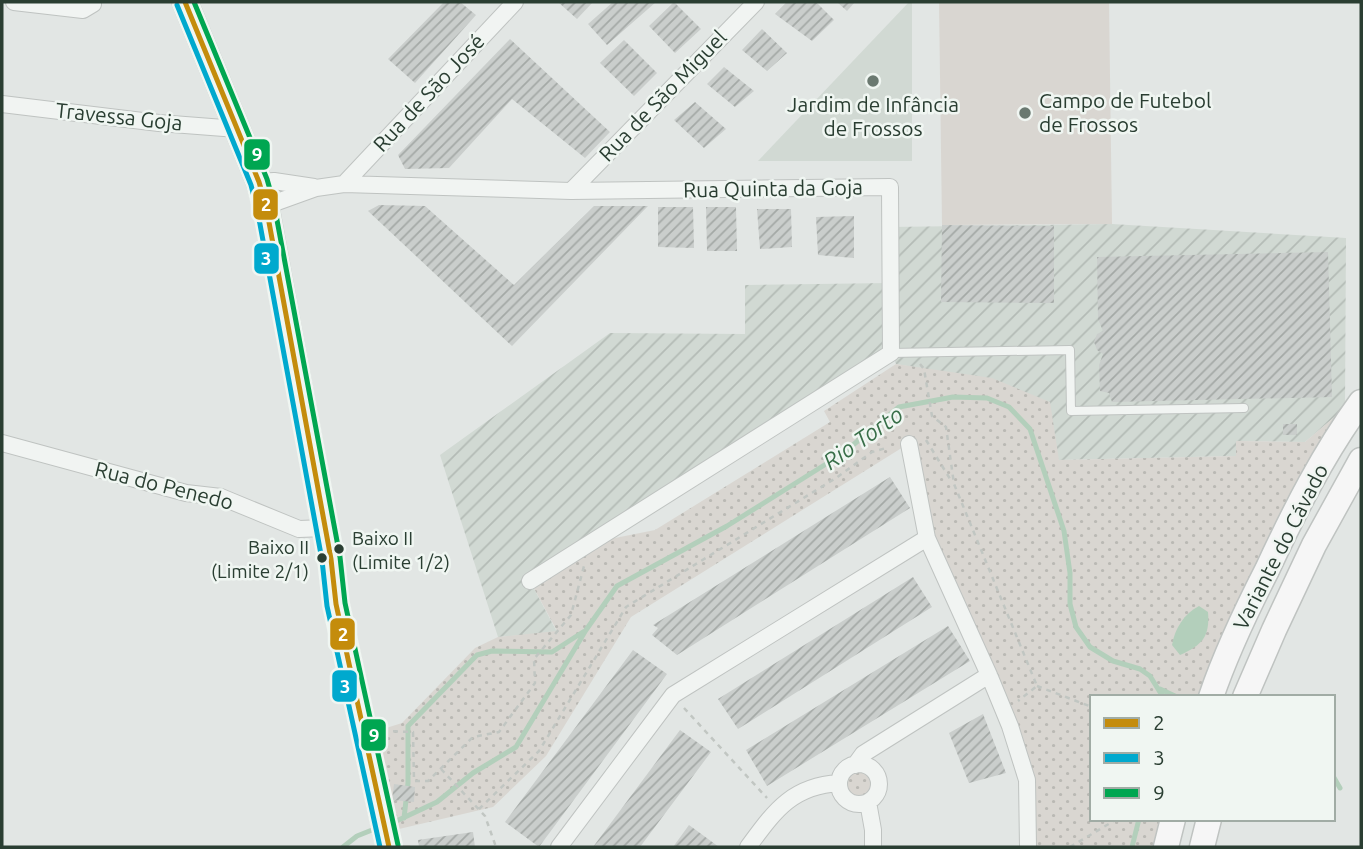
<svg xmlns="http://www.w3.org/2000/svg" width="1363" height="849" viewBox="0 0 1363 849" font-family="Ubuntu,sans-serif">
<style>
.built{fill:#d1d9d3}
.industrial{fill:url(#industrial-furrows)}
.grass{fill:url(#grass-dots)}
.green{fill:#d9d6d1}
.water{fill:#b3cfbb}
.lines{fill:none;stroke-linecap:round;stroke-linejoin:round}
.stream{stroke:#b3cfbb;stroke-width:5}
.building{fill:url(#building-hatch)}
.service-casing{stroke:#bfc3c1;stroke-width:10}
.minor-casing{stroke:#bfc3c1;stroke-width:18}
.primary-casing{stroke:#bfc3c1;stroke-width:27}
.path{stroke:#c1c6c2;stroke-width:2.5;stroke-dasharray:5 5;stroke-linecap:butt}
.service{stroke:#f1f4f2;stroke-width:8}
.minor{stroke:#f1f4f2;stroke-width:16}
.primary{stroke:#f6f6f6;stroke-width:24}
.bus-1-casing{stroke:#f0f6f2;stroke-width:10}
.bus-2-casing{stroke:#f0f6f2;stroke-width:10}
.bus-3-casing{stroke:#f0f6f2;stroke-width:10}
.bus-1{stroke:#c48c0c;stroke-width:5}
.bus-2{stroke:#00a9ce;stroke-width:5}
.bus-3{stroke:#00a651;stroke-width:5}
.poi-dot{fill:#6a7970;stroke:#f0f6f2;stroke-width:2.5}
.bus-dot{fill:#2a3e32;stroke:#f0f6f2;stroke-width:2.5}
.labels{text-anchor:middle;stroke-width:5;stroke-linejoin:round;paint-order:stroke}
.bus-label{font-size:19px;fill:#2a3e32;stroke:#f0f6f2;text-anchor:start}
.street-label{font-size:21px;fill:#2a3e32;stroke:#f0f6f2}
.poi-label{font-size:21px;fill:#2a3e32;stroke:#f0f6f2;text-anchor:start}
.water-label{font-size:23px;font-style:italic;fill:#386e48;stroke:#f0f6f2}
.line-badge{stroke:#f0f6f2;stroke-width:2.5}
.badge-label{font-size:19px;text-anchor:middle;font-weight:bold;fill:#fff}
</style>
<defs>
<pattern id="industrial-furrows" width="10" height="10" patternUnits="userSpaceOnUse" patternTransform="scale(1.75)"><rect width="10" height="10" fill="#d1d9d3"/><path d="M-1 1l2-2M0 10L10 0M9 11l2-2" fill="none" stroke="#b4bbb6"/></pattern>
<pattern id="grass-dots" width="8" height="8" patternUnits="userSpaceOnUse" patternTransform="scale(1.75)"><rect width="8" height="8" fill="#d9d6d1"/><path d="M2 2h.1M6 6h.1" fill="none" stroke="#bab9b4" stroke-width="1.8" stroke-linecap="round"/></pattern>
<pattern id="building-hatch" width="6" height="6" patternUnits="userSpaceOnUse" patternTransform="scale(1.75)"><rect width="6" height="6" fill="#cacecc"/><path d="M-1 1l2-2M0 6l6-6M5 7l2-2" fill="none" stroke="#a4a9a6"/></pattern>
</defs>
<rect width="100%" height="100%" fill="#e2e6e4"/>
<path class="built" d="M909,2h3v159h-154z"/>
<path class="industrial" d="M1112,224l234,14 -1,170 -40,34 -68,-1 -1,15 -177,4 -135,-91 -28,-5 -4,-10 -362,227 27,51 -59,5 -58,-182 170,-122 135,1v-49l145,-2v-56z"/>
<path class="grass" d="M896,364l96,14 58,24 9,58 177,-4v-15l69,1 40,-34 -134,289h-119v122h81l-7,28h-138l-1,-67 -100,-242 -19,-94 -277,173 -85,139 -53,51 -94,22 3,16h8l1,2h-22l-25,-112 38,-12 73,-75 23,-11 59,-6 -27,-50 60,-38 65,-13 175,-108 -6,-11z
M846 785a13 13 0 1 1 26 0a13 13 0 1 1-26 0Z"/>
<path class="green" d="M939,2h170l3,222 -170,1z"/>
<path class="water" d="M1199,606l9,6c2,25 -6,33 -28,43l-8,-10c3,-17 12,-31 27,-39z"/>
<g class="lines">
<path class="stream" d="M1160,689l17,8
M1333,776l7,12
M404,818l4,-35v-57l69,-71 15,-4 60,1 31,-20
M390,824l47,-22 36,-29 43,-26 70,-117 31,-44 110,-60 115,-72 57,-47 54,-10 34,1 22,9 21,22 34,102 6,42v31l6,23 14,20 23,14 27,8 10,7 13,21
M343,847l14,-11 20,-8
M1132,847l7,-28"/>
</g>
<path class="building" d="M444,2h16l16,13 -61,68 -27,-24z
M558,2h35l-16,17z
M613,2h43l-49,43 -19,-21z
M674,2l27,27 -26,24 -26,-27z
M787,2h29l18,18 -22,21 -37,-27z
M837,2h18l-8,9z
M762,29l25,24 -20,18 -25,-21z
M510,39l100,93 -25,26 -73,-59 -63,69 -44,1 -7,-14z
M624,40l33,33 -23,23 -34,-33z
M724,67l30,24 -19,16 -28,-23z
M695,102l31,27 -22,19 -30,-28z
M379,205l46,1 89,79 80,-79h54l-136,140 -144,-135z
M658,207h35l1,41 -36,-1z
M706,207h30l1,44h-30z
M757,209h34l1,38 -32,2z
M854,216v42l-36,-3 -2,-38z
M942,225l112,1v77l-113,-1z
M1328,252l4,145 -220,5 -3,-9 -9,-2 -1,-26 4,-11 -6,-4 -3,-8 3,-8 6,-3 -5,-12 -1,-62z
M1283,424h14v11h-14z
M890,477l20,31 -233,147 -25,-20 6,-7 -5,-3z
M913,577l19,30 -194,122 -20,-30z
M948,626l22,35 -203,125 -21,-36z
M633,650l34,24 -128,173 -34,-25z
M983,714l23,59 -37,10 -20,-50z
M680,730l31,22 -71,95h-47z
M394,784l21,3 -1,15 -22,-2z
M689,825l30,22h-46z
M473,832l2,15h-56l-1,-7z"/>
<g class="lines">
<defs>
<path id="service" d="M891,353l179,-3 1,61 173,-3"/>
<path id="minor" d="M14,2l69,8 10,-6v-2
M2,104l157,19 78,6
M259,182l15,-1 40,6
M344,184l171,-182
M571,191l185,-189
M266,206l50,-18 28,-4 227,7 319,-4 1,166 -361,228
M2,443l184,50 35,4 78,32 26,-1
M909,444l18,94 62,137 21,51 17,54 1,67
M839 784a20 20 0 1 1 40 0a20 20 0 1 1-40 0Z
M855,765l8,-11 126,-79
M868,802l5,28v17
M559,847l114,-152 254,-157
M748,847c26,-35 43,-61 91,-64"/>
<path id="primary" d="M185,2l74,180 7,24 65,353 5,45 53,243
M1211,697c15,-44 35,-86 56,-127 27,-58 56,-116 94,-168
M1245,697l29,-67 40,-85 47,-85
M1166,847l7,-28
M1202,847l7,-28"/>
</defs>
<use href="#service" class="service-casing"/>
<use href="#minor" class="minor-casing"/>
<use href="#primary" class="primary-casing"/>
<path class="path" d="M920,364l4,5 8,47 14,11 8,57 83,202 -19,15
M926,440l26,42
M1037,686l55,21
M684,708l83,90
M383,731l30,1 1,49h14l45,-44 26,-5 36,-49 -1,-24 37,-44 13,-49
M441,769l44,47 11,31
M479,809l60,-58 87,-144 210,-129 36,-26 14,-4
M1070,847l47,-28"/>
<use href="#service" class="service"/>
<use href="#minor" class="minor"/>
<use href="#primary" class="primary"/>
<defs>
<path id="bus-1" d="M185,2l74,180 7,24 65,353 5,45 53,243"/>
<path id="bus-2" d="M177,5l74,180 6,23 65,352 5,46 53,241"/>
<path id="bus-3" d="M194,2l73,177 7,25 66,353 5,46 53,242"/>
</defs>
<use href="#bus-1" class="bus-1-casing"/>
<use href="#bus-2" class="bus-2-casing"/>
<use href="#bus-3" class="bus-3-casing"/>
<use href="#bus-1" class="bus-1"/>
<use href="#bus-2" class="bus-2"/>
<use href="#bus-3" class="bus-3"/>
</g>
<g class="poi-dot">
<circle cx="873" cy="81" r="7"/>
<circle cx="1025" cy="113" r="7"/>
</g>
<g class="bus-dot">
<circle cx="339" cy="549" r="6"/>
<circle cx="322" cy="558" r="6"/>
</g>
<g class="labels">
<g class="bus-label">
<text x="352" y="545">Baixo II<tspan x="352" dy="24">(Limite 1/2)</tspan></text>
<text x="309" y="554" text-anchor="end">Baixo II<tspan x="309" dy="24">(Limite 2/1)</tspan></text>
</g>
<g class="street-label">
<text transform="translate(429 93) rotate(-47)" y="7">Rua de São José</text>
<text transform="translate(663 96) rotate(-46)" y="7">Rua de São Miguel</text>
<text transform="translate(119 117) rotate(6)" y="7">Travessa Goja</text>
<text transform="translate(773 189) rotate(-1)" y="7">Rua Quinta da Goja</text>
<text transform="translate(164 486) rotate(14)" y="7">Rua do Penedo</text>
<text transform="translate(1281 547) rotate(-63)" y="7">Variante do Cávado</text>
</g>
<g class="poi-label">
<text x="1039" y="108">Campo de Futebol<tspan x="1039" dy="24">de Frossos</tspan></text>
<text x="873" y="112" text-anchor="middle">Jardim de Infância<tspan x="873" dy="24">de Frossos</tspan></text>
</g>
<g class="water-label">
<text transform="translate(863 438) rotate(-35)" y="8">Rio Torto</text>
</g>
</g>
<g class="line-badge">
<rect x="243" y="138" width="28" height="33" rx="7" fill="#00a651"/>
<rect x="252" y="188" width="27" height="33" rx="7" fill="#c48c0c"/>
<rect x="253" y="242" width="27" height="33" rx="7" fill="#00a9ce"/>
<rect x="329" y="617" width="27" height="34" rx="7" fill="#c48c0c"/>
<rect x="331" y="669" width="27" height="34" rx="7" fill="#00a9ce"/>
<rect x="360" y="718" width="27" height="34" rx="7" fill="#00a651"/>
</g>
<g class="badge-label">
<text x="257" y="161">9</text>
<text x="266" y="211">2</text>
<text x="266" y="265">3</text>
<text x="343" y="641">2</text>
<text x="345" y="693">3</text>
<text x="374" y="742">9</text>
</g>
<rect width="1363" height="849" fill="none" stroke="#2a3e32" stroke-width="7"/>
<rect x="1090" y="695" width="245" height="126" fill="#f0f6f2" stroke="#a1aca5" stroke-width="2"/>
<rect x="1104" y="718" width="35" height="10" fill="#c48c0c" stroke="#a1aca5" stroke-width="2"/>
<text x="1153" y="730" font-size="21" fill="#2a3e32">2</text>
<rect x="1104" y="753" width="35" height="10" fill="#00a9ce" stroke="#a1aca5" stroke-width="2"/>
<text x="1153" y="765" font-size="21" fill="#2a3e32">3</text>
<rect x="1104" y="788" width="35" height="10" fill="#00a651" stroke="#a1aca5" stroke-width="2"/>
<text x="1153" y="800" font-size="21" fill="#2a3e32">9</text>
</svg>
